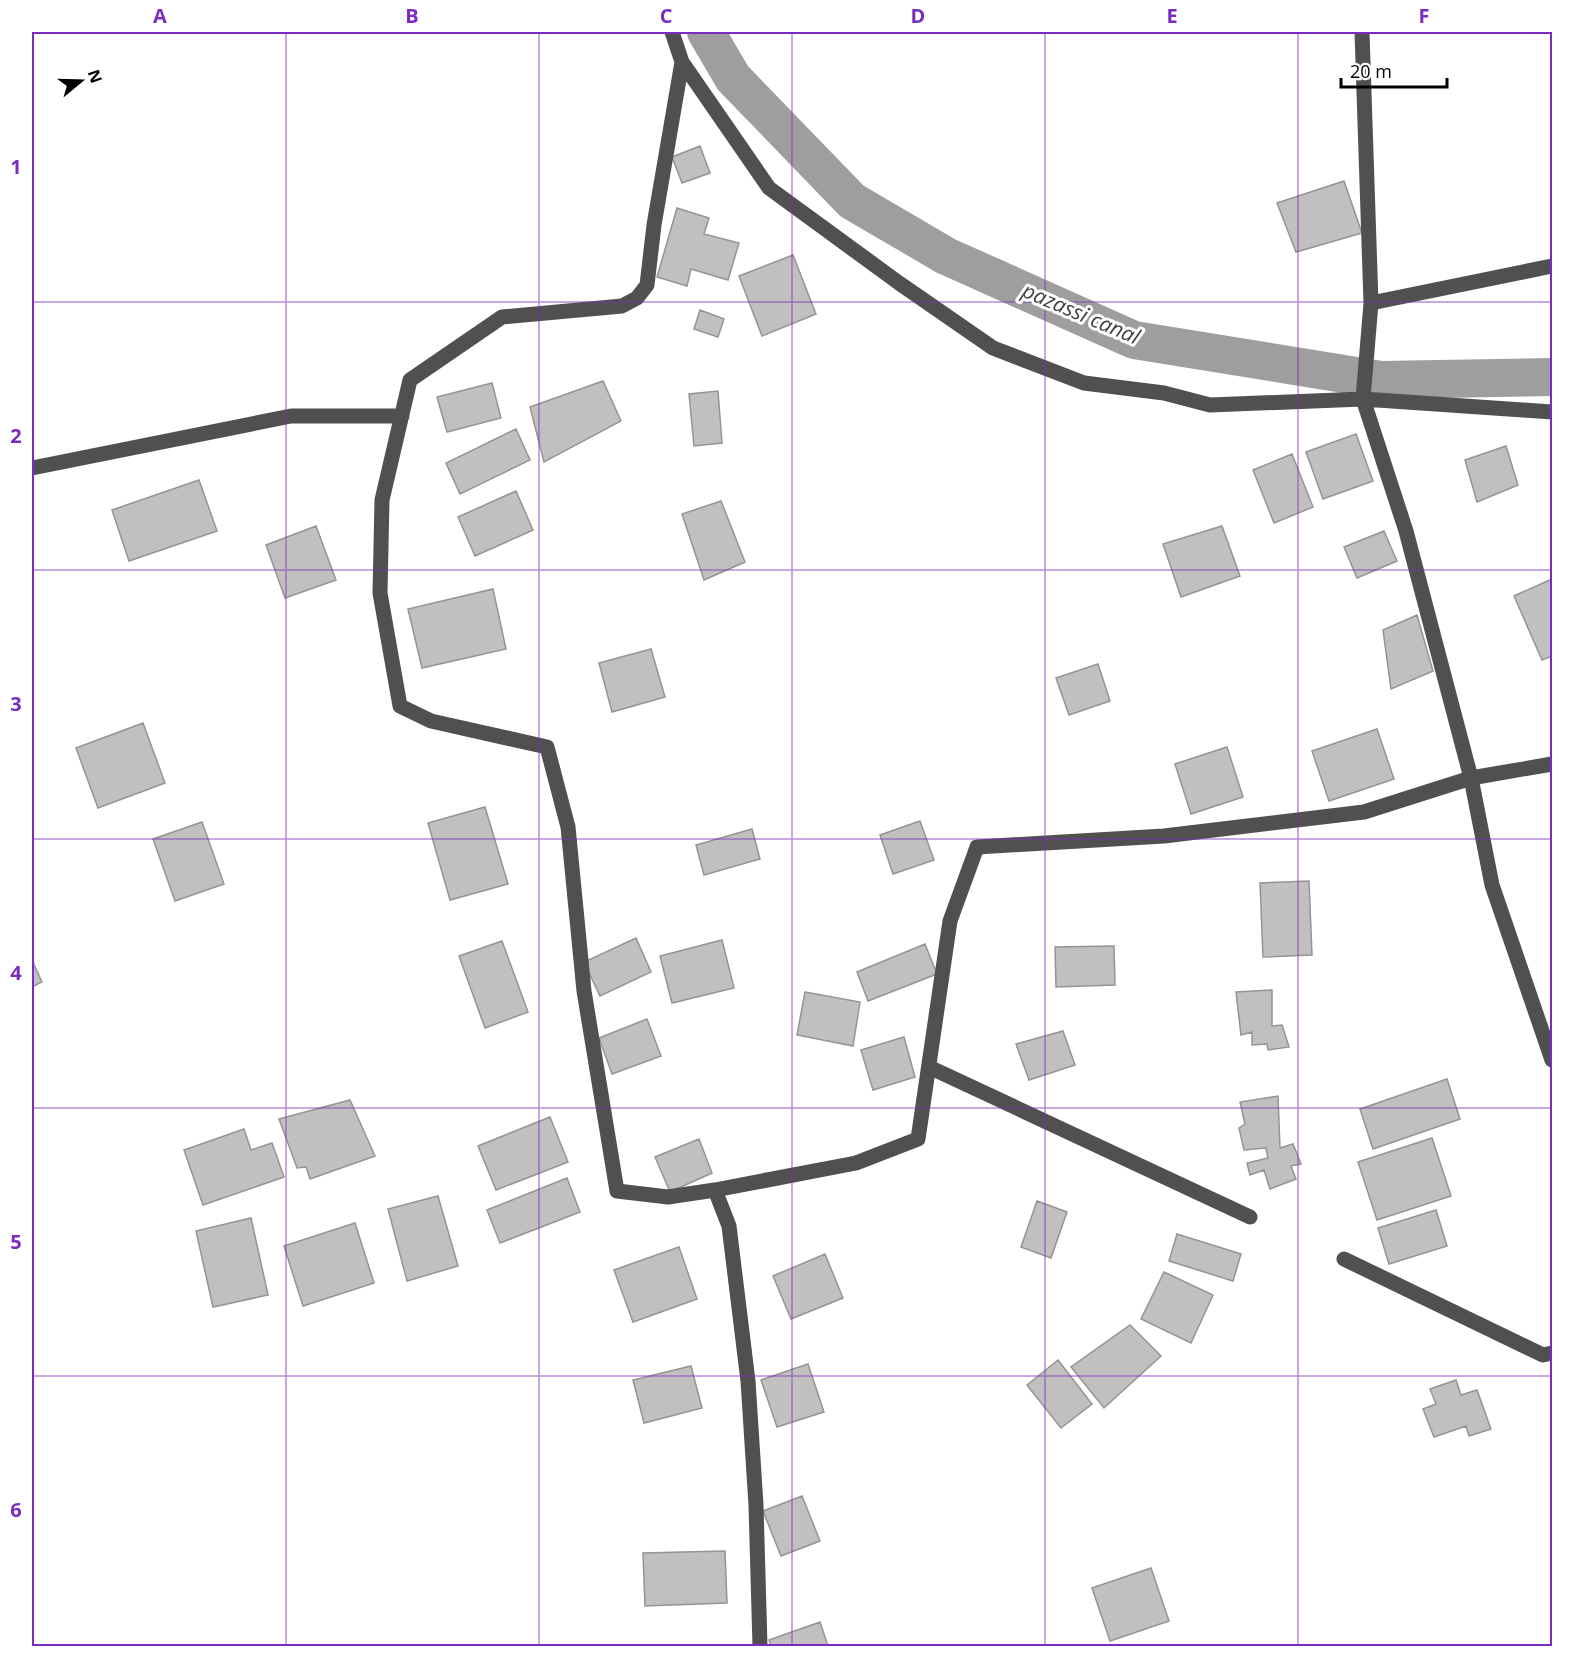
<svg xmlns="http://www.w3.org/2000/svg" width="1584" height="1678" viewBox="0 0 1584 1678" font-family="'Open Sans',sans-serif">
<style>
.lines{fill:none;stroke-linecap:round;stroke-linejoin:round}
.canal{stroke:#9e9e9e;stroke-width:38}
.building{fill:#c0c0c0;stroke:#949494;stroke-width:1.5}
.minor{stroke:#505050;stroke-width:15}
.grid{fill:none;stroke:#7b2cbf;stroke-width:1.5;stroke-opacity:0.55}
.labels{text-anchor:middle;stroke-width:6;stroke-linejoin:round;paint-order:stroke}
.water-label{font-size:21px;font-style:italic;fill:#3f3f3f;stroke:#fff}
.neatline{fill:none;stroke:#7b2cbf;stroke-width:2}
.grid-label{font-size:20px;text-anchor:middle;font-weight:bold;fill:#7b2cbf}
</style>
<rect width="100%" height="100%" fill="#fff"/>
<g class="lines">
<path class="canal" d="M706,32l27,46 119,123 94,55 188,84 247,40 171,-3"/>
</g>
<path class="building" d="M700,146l10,27 -28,10 -10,-26z
M1344,181l18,52 -66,19 -19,-49z
M677,208l32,10 -5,16 35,9 -11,37 -37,-11 -4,17 -30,-9z
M793,255l23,59 -54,22 -23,-60z
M700,310l24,9 -6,18 -24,-8z
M603,381l18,40 -77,41 -14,-55z
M492,383l9,35 -54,14 -10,-35z
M718,391l4,52 -28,3 -5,-52z
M516,429l14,31 -70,34 -14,-31z
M1356,434l17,47 -50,18 -17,-47z
M1506,446l12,39 -41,17 -12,-42z
M1292,454l21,53 -39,16 -21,-53z
M199,480l18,51 -88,30 -17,-51z
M516,491l17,39 -58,26 -17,-39z
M721,501l24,61 -41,18 -22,-66z
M316,526l20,54 -51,18 -19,-53z
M1222,526l18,50 -59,21 -18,-53z
M1384,531l13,30 -40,17 -13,-31z
M1552,579v77l-10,4 -28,-64z
M493,589l13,60 -84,19 -14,-59z
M1417,615l16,56 -42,18 -8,-59z
M651,649l14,48 -53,15 -13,-49z
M1098,664l12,37 -41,14 -13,-37z
M143,723l22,60 -67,25 -22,-60z
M1377,729l17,50 -65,22 -17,-50z
M1227,747l16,50 -52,17 -16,-50z
M485,807l23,77 -58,16 -22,-77z
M920,821l14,39 -41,14 -13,-39z
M202,822l22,62 -49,17 -22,-62z
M752,829l8,30 -56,16 -8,-30z
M1309,881l3,74 -49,2 -3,-74z
M636,938l15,34 -51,24 -16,-34z
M722,940l12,48 -62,15 -12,-47z
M502,941l26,71 -43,16 -26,-72z
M925,944l12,30 -69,27 -11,-29z
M1114,946l1,39 -59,2 -1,-40z
M32,960l10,22 -10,5z
M1272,990v36l10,-1 7,22 -21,3 -1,-6 -15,1v-13l-11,3 -5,-43z
M805,992l55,10 -7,44 -56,-11z
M647,1019l14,37 -49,18 -13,-36z
M1063,1031l12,34 -46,15 -13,-36z
M904,1037l11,40 -42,13 -12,-40z
M1447,1079l13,40 -87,30 -13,-40z
M1278,1096l2,52 13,-4 8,20 -10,2 5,13 -26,10 -6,-19 -14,5 -3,-12 21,-5 -2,-10 -22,2 -5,-22 6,-4 -5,-22z
M350,1100l25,56 -65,23 -4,-12 -9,1 -18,-49z
M550,1117l18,45 -72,28 -18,-44z
M244,1129l7,21 21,-7 12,34 -81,28 -19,-55z
M1432,1138l19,58 -74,24 -19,-58z
M699,1139l13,34 -42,19 -15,-35z
M567,1178l13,34 -80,31 -13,-33z
M438,1196l20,70 -51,15 -19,-72z
M1037,1201l30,11 -16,46 -30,-11z
M1436,1210l11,36 -58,18 -11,-36z
M251,1218l17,77 -55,12 -17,-76z
M355,1223l19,60 -71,23 -19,-60z
M1177,1234l64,20 -8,27 -64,-20z
M679,1247l18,52 -64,23 -19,-52z
M825,1254l18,44 -52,21 -18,-43z
M1164,1272l49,23 -22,48 -50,-24z
M1130,1325l31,31 -57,52 -33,-41z
M1058,1360l34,44 -31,24 -34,-43z
M808,1364l16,48 -47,15 -16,-47z
M691,1366l11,42 -58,15 -11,-43z
M1456,1380l5,15 16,-5 14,39 -22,7 -3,-10 -32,11 -11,-28 13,-5 -6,-15z
M802,1496l18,45 -39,15 -18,-45z
M725,1551l2,52 -82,3 -2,-53z
M1151,1568l18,53 -59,20 -18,-53z
M820,1622l8,24h-57l-2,-6z"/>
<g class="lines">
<path class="minor" d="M672,32l10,30 87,126 130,95 94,65 91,35 80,10 46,12 153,-6 43,132 65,247 21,107 60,175
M1362,32l9,271 -8,96 189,13
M682,62l-28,163 -7,60 -10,13 -15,8 -120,11 -92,63 -28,120 -2,93 20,113 31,15 116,26 21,80 16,164 33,200 51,6 47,-7 14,36 19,155 8,124 4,141
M1371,303l181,-37
M32,468l259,-52h111
M929,1067l321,150
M715,1190l141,-27 62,-24 32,-218 27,-74 187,-11 200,-24 107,-34 81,-14
M1344,1259l199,96 9,-2"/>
</g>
<path class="grid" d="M286,32v1614M539,32v1614M792,32v1614M1045,32v1614M1298,32v1614M32,302h1520M32,570h1520M32,839h1520M32,1108h1520M32,1376h1520"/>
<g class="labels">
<g class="water-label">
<text transform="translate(1081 314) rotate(23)" y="7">pazassi canal</text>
</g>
</g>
<rect width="1584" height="1678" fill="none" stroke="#ffffff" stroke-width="66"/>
<g transform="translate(81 81) rotate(71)" stroke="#ffffff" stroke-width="4.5" paint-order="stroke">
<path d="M0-4.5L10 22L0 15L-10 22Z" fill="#000000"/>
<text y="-9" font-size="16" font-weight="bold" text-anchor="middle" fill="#000000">N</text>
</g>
<path d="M1341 78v9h106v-9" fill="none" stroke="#000000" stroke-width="3"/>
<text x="1350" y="78" font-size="18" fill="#000000" stroke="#ffffff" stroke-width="4.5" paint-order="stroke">20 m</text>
<rect x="33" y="33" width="1518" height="1612" class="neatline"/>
<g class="grid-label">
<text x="160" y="23">A</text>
<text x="412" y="23">B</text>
<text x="666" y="23">C</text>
<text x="918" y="23">D</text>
<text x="1172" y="23">E</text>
<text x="1424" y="23">F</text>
<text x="16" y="174">1</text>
<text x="16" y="443">2</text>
<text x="16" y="711">3</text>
<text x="16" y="980">4</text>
<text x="16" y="1249">5</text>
<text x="16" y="1517">6</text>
</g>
</svg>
